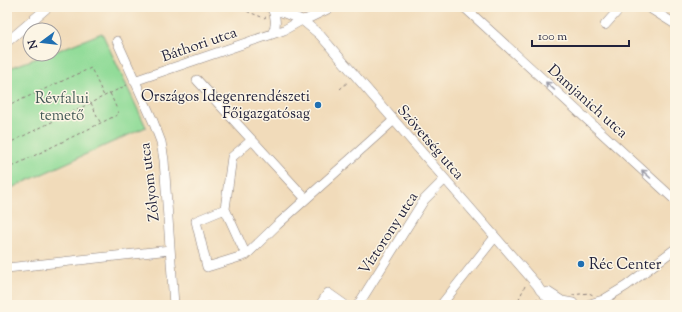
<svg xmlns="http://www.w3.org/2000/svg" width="682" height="312" viewBox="0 0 682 312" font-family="'Sorts Mill Goudy',serif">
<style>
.green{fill:#92dc99;stroke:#5a7f6a}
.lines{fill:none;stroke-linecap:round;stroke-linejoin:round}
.minor-casing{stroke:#8a7e7a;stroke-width:10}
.path{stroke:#8a7e7a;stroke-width:1;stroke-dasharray:3 3;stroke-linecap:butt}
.minor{stroke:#fff;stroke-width:9}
.oneway{stroke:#9c9ca7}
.poi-dot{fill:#1f6fb2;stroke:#fcf5e5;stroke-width:1.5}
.labels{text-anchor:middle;stroke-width:3;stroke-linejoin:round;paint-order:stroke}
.street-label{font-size:15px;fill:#22223b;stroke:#fcf5e5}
.poi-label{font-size:15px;fill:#22223b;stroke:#fcf5e5;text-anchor:end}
.park-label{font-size:15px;fill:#445a57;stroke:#fcf5e5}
</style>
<rect width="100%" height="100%" fill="#fcf5e5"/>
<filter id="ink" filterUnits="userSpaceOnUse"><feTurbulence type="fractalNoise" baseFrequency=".025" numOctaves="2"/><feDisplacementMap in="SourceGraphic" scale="8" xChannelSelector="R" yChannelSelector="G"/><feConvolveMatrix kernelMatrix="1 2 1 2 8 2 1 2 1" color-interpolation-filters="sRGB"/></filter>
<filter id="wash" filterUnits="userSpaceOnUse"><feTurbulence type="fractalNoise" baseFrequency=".012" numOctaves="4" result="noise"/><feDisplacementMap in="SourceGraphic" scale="16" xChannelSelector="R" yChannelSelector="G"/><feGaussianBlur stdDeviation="0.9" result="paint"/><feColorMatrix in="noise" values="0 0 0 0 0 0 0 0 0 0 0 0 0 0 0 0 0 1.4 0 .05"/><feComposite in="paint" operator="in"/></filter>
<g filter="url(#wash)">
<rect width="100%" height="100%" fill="#f1dbba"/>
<path class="green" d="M102,33l44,94 -139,63v-121l41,-15h6v-2z"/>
</g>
<g filter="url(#ink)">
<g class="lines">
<defs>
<path id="minor" d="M269,7l33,13 18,15 217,250 3,5 15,15
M464,7l211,193
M648,7l27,17
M605,25l16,-18
M272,34c5,-8 4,-17 0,-26
M117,41l36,80 8,21 3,18 10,145
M7,42l41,-35
M197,80l109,119
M134,81l150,-51 18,-10 5,-1 25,-12
M252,140l-20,17 -7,52 -29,12 11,46 39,-12 31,-30 117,-105
M225,209l21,46
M7,268l163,-18
M548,292l14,9 11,2
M590,304l13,-4 23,-14 49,-37
M320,305l8,-12 17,12
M358,305l66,-105 21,-21
M441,305l54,-68"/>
</defs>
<use href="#minor" class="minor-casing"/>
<path class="path" d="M236,7l28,11 2,-1
M340,89l9,-8
M91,103l9,19
M7,108l7,-5 77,-35 13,28
M7,144l120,-59
M7,169l112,-55 -9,-21
M572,295l17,-2 4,2
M537,298l1,7
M516,305l10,-21"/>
<use href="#minor" class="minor"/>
</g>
<defs><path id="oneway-shaft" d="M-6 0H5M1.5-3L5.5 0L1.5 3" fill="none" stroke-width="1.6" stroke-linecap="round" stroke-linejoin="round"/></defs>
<g class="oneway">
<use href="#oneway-shaft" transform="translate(550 86) rotate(-138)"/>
<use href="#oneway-shaft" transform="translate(646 174) rotate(-138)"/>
</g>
</g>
<g class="poi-dot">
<circle cx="318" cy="105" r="4"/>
<circle cx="581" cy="264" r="4"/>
</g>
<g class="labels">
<g class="street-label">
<text transform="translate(199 44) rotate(-19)" y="5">Báthori utca</text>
<text transform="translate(588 101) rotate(42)" y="5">Damjanich utca</text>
<text transform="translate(431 142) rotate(49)" y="5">Szövetség utca</text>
<text transform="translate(149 182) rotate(-97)" y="5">Zólyom utca</text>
<text transform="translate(388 233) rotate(-57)" y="5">Víztorony utca</text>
</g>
<g class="poi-label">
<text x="310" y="101">Országos Idegenrendészeti<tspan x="310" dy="17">Főigazgatósag</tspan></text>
<text x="589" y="269" text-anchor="start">Réc Center</text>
</g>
<g class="park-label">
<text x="62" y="103">Révfalui<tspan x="62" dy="17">temető</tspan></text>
</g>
</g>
<rect width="682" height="312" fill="none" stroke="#fcf5e5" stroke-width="24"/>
<g transform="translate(42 42) rotate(255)"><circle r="19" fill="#fcf5e5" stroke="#a5a1a1"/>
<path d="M0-3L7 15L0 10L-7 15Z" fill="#1f6fb2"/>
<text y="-6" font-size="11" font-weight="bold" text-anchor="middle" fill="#22223b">N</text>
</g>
<path d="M532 40v6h97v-6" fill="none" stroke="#22223b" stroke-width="2"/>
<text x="538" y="40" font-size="12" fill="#22223b" stroke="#fcf5e5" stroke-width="3" paint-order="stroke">100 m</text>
</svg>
